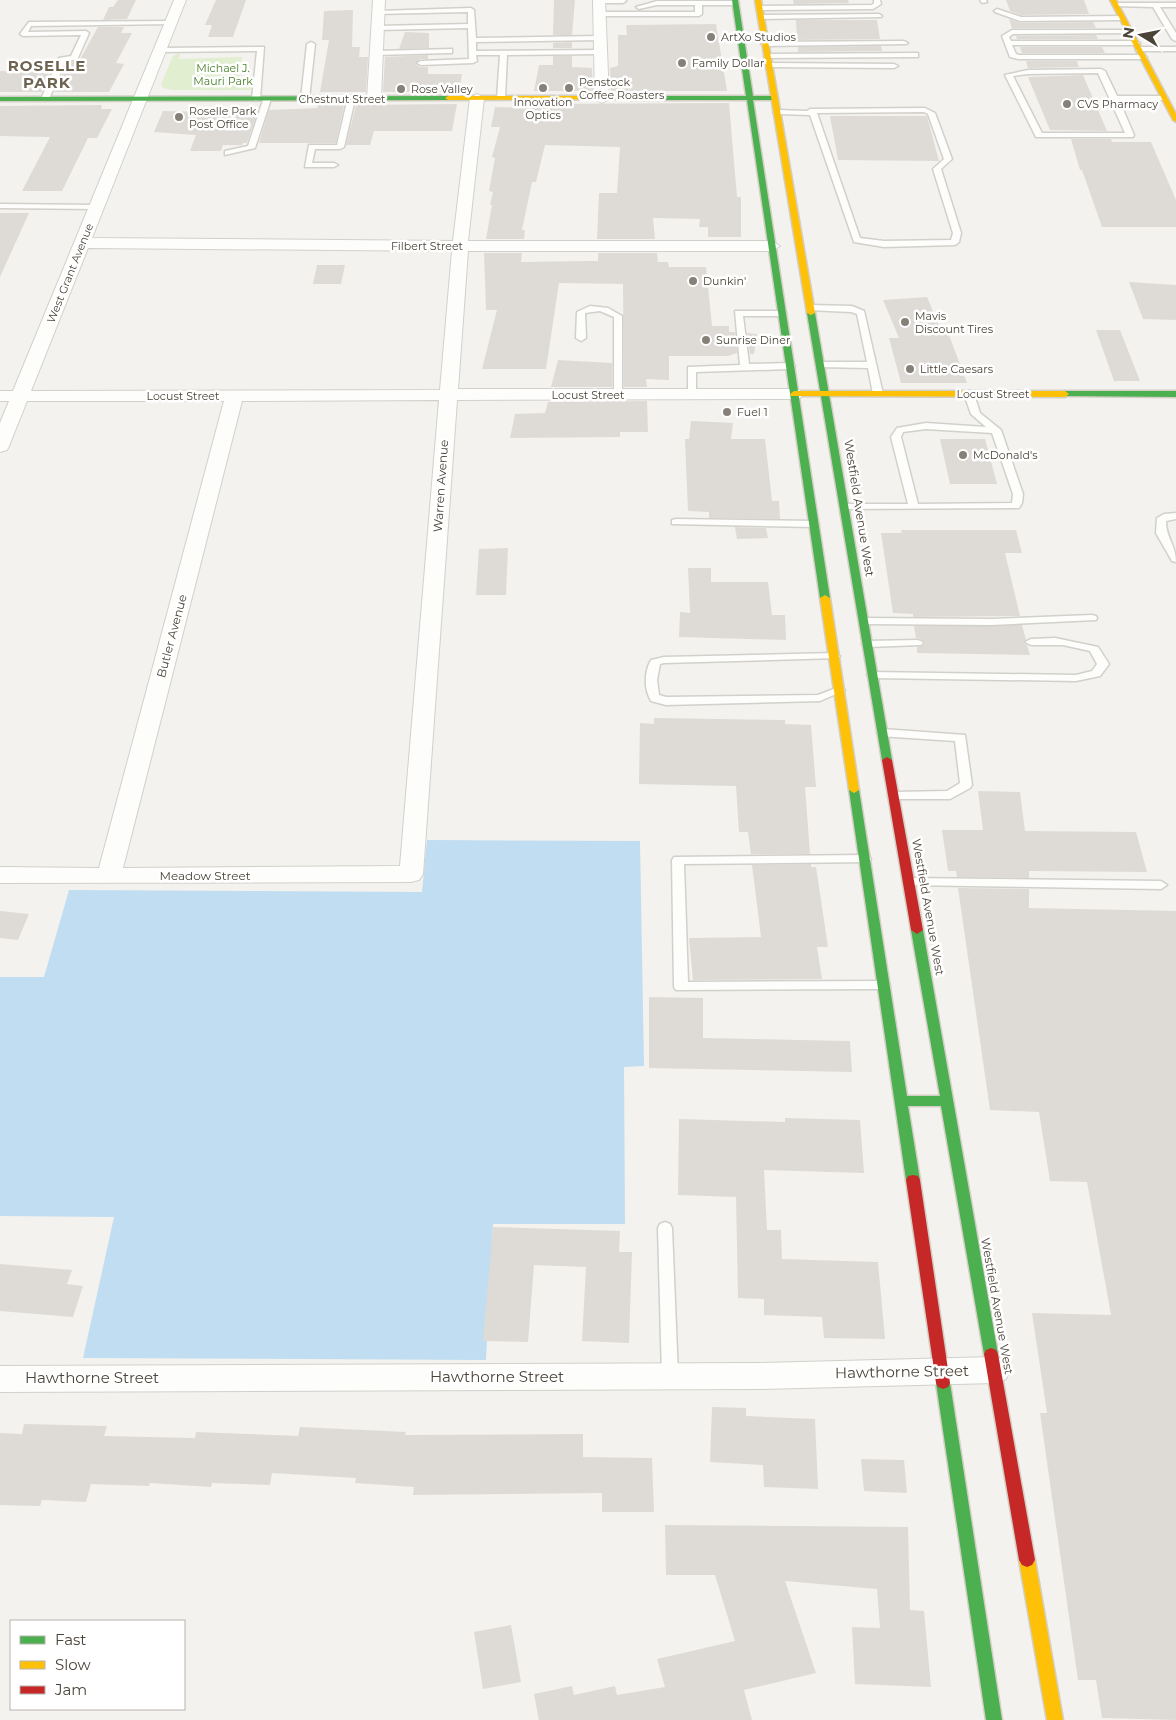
<svg xmlns="http://www.w3.org/2000/svg" width="1176" height="1720" viewBox="0 0 1176 1720" font-family="Montserrat,sans-serif">
<style>
.green{fill:#e1eecf}
.water{fill:#c0ddf1}
.building{fill:#dedbd6}
.lines{fill:none;stroke-linecap:round;stroke-linejoin:round}
.lane-casing{stroke:#d2d0cb;stroke-width:3}
.street-casing{stroke:#d2d0cb;stroke-width:2}
.fast-casing{stroke:#d3cfc5;stroke-width:3}
.slow-casing{stroke:#d3cfc5;stroke-width:3}
.jam-casing{stroke:#d3cfc5;stroke-width:3}
.lane{fill:#fdfdfc;fill-rule:evenodd}
.street{fill:#fdfdfc;fill-rule:evenodd}
.fast{fill:#4caf50;fill-rule:evenodd}
.slow{fill:#ffc107;fill-rule:evenodd}
.jam{fill:#c62828;fill-rule:evenodd}
.poi-dot{fill:#868178;stroke:#fff;stroke-width:2}
.labels{text-anchor:middle;stroke-width:5;stroke-linejoin:round;paint-order:stroke}
.far-poi-label{font-size:11px;fill:#4b4439;stroke:#fff;text-anchor:start}
.far-park-label{font-size:11px;fill:#4a7f2a;stroke:#fff}
.far-street-label{font-size:11px;fill:#4b4439;stroke:#fff}
.street-label{font-size:12px;fill:#4b4439;stroke:#fff}
.far-district-label{font-size:15px;font-weight:bold;letter-spacing:1px;fill:#6e6250;stroke:#fff}
.near-street-label{font-size:15px;fill:#4b4439;stroke:#fff}
</style>
<rect width="100%" height="100%" fill="#f4f2ee"/>
<path class="green" d="M180,53l-1,6 63,-2 -4,28 15,1 -3,4h-78l-9,-2 -2,-4 12,-28z"/>
<path class="water" d="M427,840l213,1 4,225 -20,1 1,157h-132l-7,136 -403,-2 31,-141 -114,-1v-239h44l25,-87 353,2z"/>
<path class="building" d="M118,0h18l-9,19 -24,1 6,-13h4z
M216,0h30l-13,37h-25l4,-12h-7z
M554,0h21l-3,35h-19z
M793,0h55l1,3 -55,1z
M1006,0h78l5,14 -68,1 -11,-4z
M353,10l-1,37h8l-1,10h9l-2,35h-46l9,-52h-7l2,-29z
M1009,19l11,4 73,-1 3,6h-84z
M796,20h81l3,19 -83,1z
M716,24l11,67h-116l-1,-23 8,-2v-31h9l-1,-10z
M98,27h26l-3,6h11l-16,30 8,1 -15,28h-55l8,-19h3l6,-11 8,-1z
M405,32l24,1v15l-30,1z
M1096,35l2,4h-81l-1,-3z
M572,42v6h-19v-5z
M881,46l1,5 -84,1v-5z
M1020,47h82l3,6h-83z
M428,55v4h-8l-5,5 5,3h8v7h34l-3,18h-76l2,-35z
M553,56h19v11l20,1 1,23h-59l5,-26h14z
M1026,61h51l2,6 -51,1z
M0,71l50,2 -8,19h-42z
M1083,75l24,56 -57,-1 -22,-53z
M729,103l8,94h4v40h-33v-10h-9l1,-8 -47,-1 2,21h-58l2,-46h18l3,-46 -75,-2 -9,37h-4l-10,48h3l-1,9h-38l6,-34h-2l3,-13 -4,-1 6,-33 -3,-1 8,-30h-9l4,-20 36,1 1,-4z
M457,104l-5,27h-78l-4,14h-24l10,-40z
M102,105l-1,4h11l-15,29h-9l-26,53h-40l28,-54 -50,-1v-30z
M318,105h26l-8,38h-77l10,-33 48,-2z
M205,110h53l-11,33h-4l-1,2h-19l-2,6h-31l6,-16 -42,-3 9,-21 42,1z
M830,116h97l12,45 -101,-1z
M1071,139h40l1,3h39l25,58v27h-74l-20,-57h-2z
M0,213h29l-29,64z
M484,253h38l-1,9 66,-1h11v-8h59l1,9h10l1,5h37l6,59h17v6h6l2,21 -9,3h-59v24l-23,-1 1,8h-23l-1,-103 -64,-1 -13,86h-64l15,-59h-11z
M317,265h28l-4,19h-28z
M1129,282l47,3v35l-33,-1z
M927,297l13,31 6,-1 21,56h-66l-12,-45h10l-16,-38z
M1096,330h24l20,51h-26z
M747,333l10,1 -3,20h-4z
M558,360l54,3v24h-61z
M647,401l1,31h-28v5l-110,1 5,-24 30,-1 3,-11z
M691,421l42,2 -2,16h34l7,62h7l1,18 -71,-1v-6l-21,-1 -3,-72h4z
M940,439h45l12,45h-47z
M735,527l31,1 2,10 -31,1z
M901,530h115l6,23h-17l15,63 -107,1v-3l-20,-1 -12,-80h21z
M508,548l-2,47h-30l3,-46z
M688,568h23v14h57l4,33h13l1,25 -107,-3 1,-25 10,1z
M1022,625l4,15 -3,3 4,2 3,10 -113,-2v-6l5,-1 3,-3 -4,-4 -5,-1 -2,-12z
M654,718l131,2v4l26,1 5,62h-11l5,67h-59l-3,-22h-9l-3,-46 -97,-2 1,-61 14,1z
M978,791l42,1 5,39 111,1 11,40 -118,-1v7l-72,-1 -1,-6h-8l-6,-41h41z
M811,864v3h5l12,80h-11l5,32 -129,1 -4,-42 72,-1 -9,-72z
M958,888l71,1v19l147,3v809l-74,-2 -6,-38h-18l-38,-267h7l-15,-100 79,2 -24,-133 -37,-1 -11,-69 -49,-2z
M0,911l29,3 -11,26 -18,-2z
M649,997l54,1v40l147,3 2,31 -203,-4z
M785,1118l75,2 4,53 -100,-3 3,60h14l1,29 96,3 7,77 -61,-1 -2,-21 -58,-2v-16l-26,-1 -2,-101 -58,-2 1,-76 106,3z
M493,1227l127,4 -1,21h13l-3,91 -47,-2 4,-74 -52,-2 -6,77 -45,-1z
M0,1264l72,6 -5,14 16,2 -10,31 -73,-6z
M712,1407l34,1v8l69,3 3,70 -54,-2 -1,-22 -53,-3z
M24,1424l83,2 -3,10 91,2 1,-6 102,4 2,-9 106,5 -1,3 178,-1v23l69,1 2,54h-52v-19l-189,2 1,-8 -59,-4 1,-5 -84,-5 -2,12 -58,-2 -1,4 -61,-4 -1,3 -58,-2 -5,18 -44,-2 -2,6 -40,-1v-72l22,1z
M861,1459l43,1 3,33 -43,-2z
M665,1525l243,2 2,83 14,1 7,76 -76,-3 -3,-57 28,1 -3,-39 -92,-8 31,92 -72,17 8,30h-213l-5,-26 38,-8 2,9 41,-9 2,9 48,-8 -8,-28 78,-18 -20,-66h-49z
M511,1625l10,57 -38,7 -9,-57z"/>
<g class="lines">
<defs>
<path id="lane" d="M596,0h30v1l-3,2h-24z
M874,0h6l1,4 -8,5 -114,1 -3,-2 3,-2 113,-1 2,-2z
M980,0h6l1,2 -5,1z
M657,1h79l3,2 -3,2h-34v9l-3,2h-100l-3,-2 3,-2h96v-7h-38l-18,4 -3,-2z
M1116,3h60v4h-16l16,26v8l-4,-2 -19,-32 -39,-1 -1,-1z
M471,8l3,2 2,28 125,-2 4,2 -4,2 -125,2v9l124,-1 4,2 -4,2 -93,1 -2,43 -4,2 -4,-2 3,-43h-24l1,6 -4,2 -52,2 -4,-2 4,-2 48,-2 -1,-31 -91,2 -3,-2 3,-2 91,-2v-12l-92,2v-2l2,-1z
M997,9l24,8 101,-1 3,2 -3,2 -102,1 -25,-9 -1,-1z
M879,14l3,2 -1,1 -120,2 -3,-2 3,-2z
M171,21l2,1v2l-142,2 -3,6 58,-1 3,2 -12,27h-11l-17,39 -4,2 -4,-2 18,-41 12,-2 10,-21 -58,1 -3,-2 9,-12z
M1012,30h118l2,1v2l-119,1 -4,3 2,4h125l4,2 -4,2h-124l4,9 3,1h124l4,2 -4,2h-125l-8,-2 -8,-21z
M904,41l4,2 -2,1 -141,2 -4,-2 4,-2z
M311,42l4,2 -6,55 -4,2 -4,-2 6,-55z
M264,47l-4,52 -4,2 -4,-2 5,-48 -97,1 -4,-2 4,-2z
M1136,47h40v4h-40z
M452,49v4h-3l-73,2 -4,-2 4,-2z
M918,53v4h-3l-147,1 -4,-2 4,-2z
M769,63l125,1 4,2 -4,2 -128,-1v-4z
M1101,69l4,2 12,25h47l4,2 -4,2h-45l15,35 -1,2h-97l-31,-62 23,-5zM1098,73l27,60h-83l-29,-57 15,-2z
M264,97l7,2 -16,49 -30,7v-4l23,-5z
M348,97l7,2 -11,48 -4,2h-25l-3,14h22l4,2 -4,2h-29l4,-22h28z
M925,108l10,5 17,46 -11,10 20,64 -2,9 -4,3 -71,2 -30,-5 -44,-127 -33,-1 -4,-2 4,-2 30,1 3,-2zM924,112l4,2 16,45 -11,10 20,64 -2,7 -67,1 -24,-3 -43,-125z
M0,204l96,1 4,2 -4,2 -96,-1z
M811,305l41,1 12,5 19,83 -2,2h-6l-2,-2 -5,-26 -50,-1 -2,-2 5,-3h46l-10,-48 -6,-2 -43,-2v-4z
M590,306l18,2 14,8v81h-6l-2,-2v-78l-14,-6 -15,2 1,25 -5,3 -5,-3 1,-26z
M735,311h50l1,2 -4,3h-39l6,48 41,-1 5,3 -5,3 -94,3v23l-5,3 -3,-1v-30l52,-2z
M969,391l5,3 6,19 21,17 22,64 -1,9 -3,5 -177,1v-4l4,-1h62l-17,-67 6,-9 29,-5 60,4 -15,-13 -7,-20zM926,429l66,4 21,61 -1,9 -94,1 -17,-67 2,-5z
M1176,513v6l-10,2c0,18 10,23 10,41l-4,-1 -16,-28 1,-15 7,-4z
M676,519l138,2 5,3 -5,3 -142,-3v-4z
M1092,615l4,1 1,2 -1,2 -105,5 -127,-1 -5,-3 5,-3 127,1z
M1055,638l43,9 11,17 -9,12 -24,5 -203,-3 -6,-3 6,-3 203,3 16,-4 5,-7 -7,-13 -27,-6h-32l-6,-3 6,-3z
M917,640l4,1 2,2 -2,2 -53,2 -6,-3 6,-3z
M834,653l6,3 -2,2 -174,5 -4,1 -3,16 2,15 7,2 152,-2 21,-8 6,3 -25,11 -154,4 -15,-4c-7,-12 -7,-29 0,-41l13,-3z
M883,729l82,6 7,50 -2,3 -20,11h-60l-2,-3 2,-3 4,-1 53,-1 13,-8 -5,-42 -76,-5 -2,-3 2,-3z
M865,855l4,1 2,3 -2,3 -185,2 4,118 195,-1 5,2 2,3 -2,3 -212,1 -2,-3 -2,-127 2,-3z
M910,878l251,3 6,4 -6,4 -255,-4 -2,-3 2,-3z
M665,1222l5,2 2,4 6,148 -2,5 -6,2 -6,-2 -2,-5 -4,-148 2,-4z"/>
<path id="street" d="M174,0h12l-94,238 361,3 17,-143 7,-4 7,4 -16,143h304l8,5 -8,5h-304l-10,138h336l6,1 3,4 -3,4 -6,1 -337,1 -34,474 -4,6 -8,2 -411,1v-16l99,1 125,-467h-197l-18,45 -2,4 -7,2v-29l9,-22h-9v-10h13zM88,248l364,3 -12,139 -409,1zM439,400l-39,466 -277,2 119,-467z
M373,0h12l-4,99 -7,4 -7,-4z
M593,0h12l4,99 -7,4 -7,-4z
M995,1357l11,4 4,9 -4,9 -11,4 -237,6 -758,3v-26l758,-3z"/>
<path id="fast" d="M732,0h6l15,96h22l3,2 -3,2h-22l77,498 -5,3 -5,-3 -73,-498h-116l-3,-2 3,-2h115z
M0,97l448,-1 3,2 -3,2 -448,1z
M808,311l7,2 77,447 -5,3 -5,-3 -75,-447z
M1065,391h111v6l-114,-1 -1,-2z
M854,787l5,3 48,306h33l-29,-166 6,-4 6,4 75,424 -2,4 -5,2 -5,-2 -2,-4 -43,-248h-33l12,74 -2,4 -5,1 -5,-1 -2,-4 -57,-390z
M943,1377l5,2 2,4 52,337h-16l-50,-337 2,-4z"/>
<path id="slow" d="M755,0h6l54,313 -4,2 -4,-2z
M1110,0h6l60,114v8l-3,-2z
M631,96l2,1v2l-185,1 -3,-2 3,-2z
M794,391h271l4,3 -4,3 -274,-1 -1,-2z
M825,595l5,3 29,192 -5,3 -5,-3 -29,-192z
M1027,1553l5,2 3,5 28,160h-16l-28,-160 3,-5z"/>
<path id="jam" d="M887,757l5,3 31,170 -6,4 -6,-4 -29,-170z
M913,1175l5,1 2,4 30,203 -2,4 -5,2 -5,-2 -2,-4 -30,-203 2,-4z
M991,1348l5,2 2,4 37,206 -3,5 -5,2 -5,-2 -3,-5 -35,-206 2,-4z"/>
</defs>
<use href="#lane" class="lane-casing"/>
<use href="#street" class="street-casing"/>
<use href="#fast" class="fast-casing"/>
<use href="#slow" class="slow-casing"/>
<use href="#jam" class="jam-casing"/>
<use href="#lane" class="lane"/>
<use href="#street" class="street"/>
<use href="#fast" class="fast"/>
<use href="#slow" class="slow"/>
<use href="#jam" class="jam"/>
</g>
<g class="poi-dot">
<circle cx="711" cy="37" r="5"/>
<circle cx="682" cy="63" r="5"/>
<circle cx="543" cy="88" r="5"/>
<circle cx="569" cy="88" r="5"/>
<circle cx="401" cy="89" r="5"/>
<circle cx="1067" cy="104" r="5"/>
<circle cx="179" cy="117" r="5"/>
<circle cx="693" cy="281" r="5"/>
<circle cx="905" cy="322" r="5"/>
<circle cx="706" cy="340" r="5"/>
<circle cx="910" cy="369" r="5"/>
<circle cx="727" cy="412" r="5"/>
<circle cx="963" cy="455" r="5"/>
</g>
<g class="labels">
<g class="far-poi-label">
<text x="721" y="41">ArtXo Studios</text>
<text x="692" y="67">Family Dollar</text>
<text x="579" y="86">Penstock<tspan x="579" dy="13">Coffee Roasters</tspan></text>
<text x="411" y="93">Rose Valley</text>
<text x="543" y="106" text-anchor="middle">Innovation<tspan x="543" dy="13">Optics</tspan></text>
<text x="1077" y="108">CVS Pharmacy</text>
<text x="189" y="115">Roselle Park<tspan x="189" dy="13">Post Office</tspan></text>
<text x="703" y="285">Dunkin'</text>
<text x="915" y="320">Mavis<tspan x="915" dy="13">Discount Tires</tspan></text>
<text x="716" y="344">Sunrise Diner</text>
<text x="920" y="373">Little Caesars</text>
<text x="737" y="416">Fuel 1</text>
<text x="973" y="459">McDonald's</text>
</g>
<g class="far-park-label">
<text x="223" y="72">Michael J.<tspan x="223" dy="13">Mauri Park</tspan></text>
</g>
<g class="far-street-label">
<text x="342" y="103">Chestnut Street</text>
<text x="427" y="250">Filbert Street</text>
<text transform="translate(70 273) rotate(-68)" y="4">West Grant Avenue</text>
<text x="993" y="398">Locust Street</text>
<text x="588" y="399">Locust Street</text>
<text x="183" y="400">Locust Street</text>
</g>
<g class="street-label">
<text transform="translate(441 486) rotate(-86)" y="4">Warren Avenue</text>
<text transform="translate(859 508) rotate(81)" y="4">Westfield Avenue West</text>
<text transform="translate(172 636) rotate(-75)" y="4">Butler Avenue</text>
<text x="205" y="880">Meadow Street</text>
<text transform="translate(928 907) rotate(80)" y="4">Westfield Avenue West</text>
<text transform="translate(997 1306) rotate(80)" y="4">Westfield Avenue West</text>
</g>
<g class="far-district-label">
<text x="47" y="71">ROSELLE<tspan x="47" dy="17">PARK</tspan></text>
</g>
<g class="near-street-label">
<text transform="translate(902 1372) rotate(-1)" y="5">Hawthorne Street</text>
<text x="497" y="1382">Hawthorne Street</text>
<text x="92" y="1383">Hawthorne Street</text>
</g>
</g>
<rect x="10" y="1620" width="175" height="90" fill="#ffffff" stroke="#b7b4b0"/>
<rect x="20" y="1636" width="25" height="8" fill="#4caf50" stroke="#b7b4b0"/>
<text x="55" y="1645" font-size="15" fill="#4b4439">Fast</text>
<rect x="20" y="1661" width="25" height="8" fill="#ffc107" stroke="#b7b4b0"/>
<text x="55" y="1670" font-size="15" fill="#4b4439">Slow</text>
<rect x="20" y="1686" width="25" height="8" fill="#c62828" stroke="#b7b4b0"/>
<text x="55" y="1695" font-size="15" fill="#4b4439">Jam</text>
<g transform="translate(1141 35) rotate(280)" stroke="#ffffff" stroke-width="4" paint-order="stroke">
<path d="M0-4L9 19L0 12L-9 19Z" fill="#4b4439"/>
<text y="-8" font-size="14" font-weight="bold" text-anchor="middle" fill="#4b4439">N</text>
</g>
</svg>
